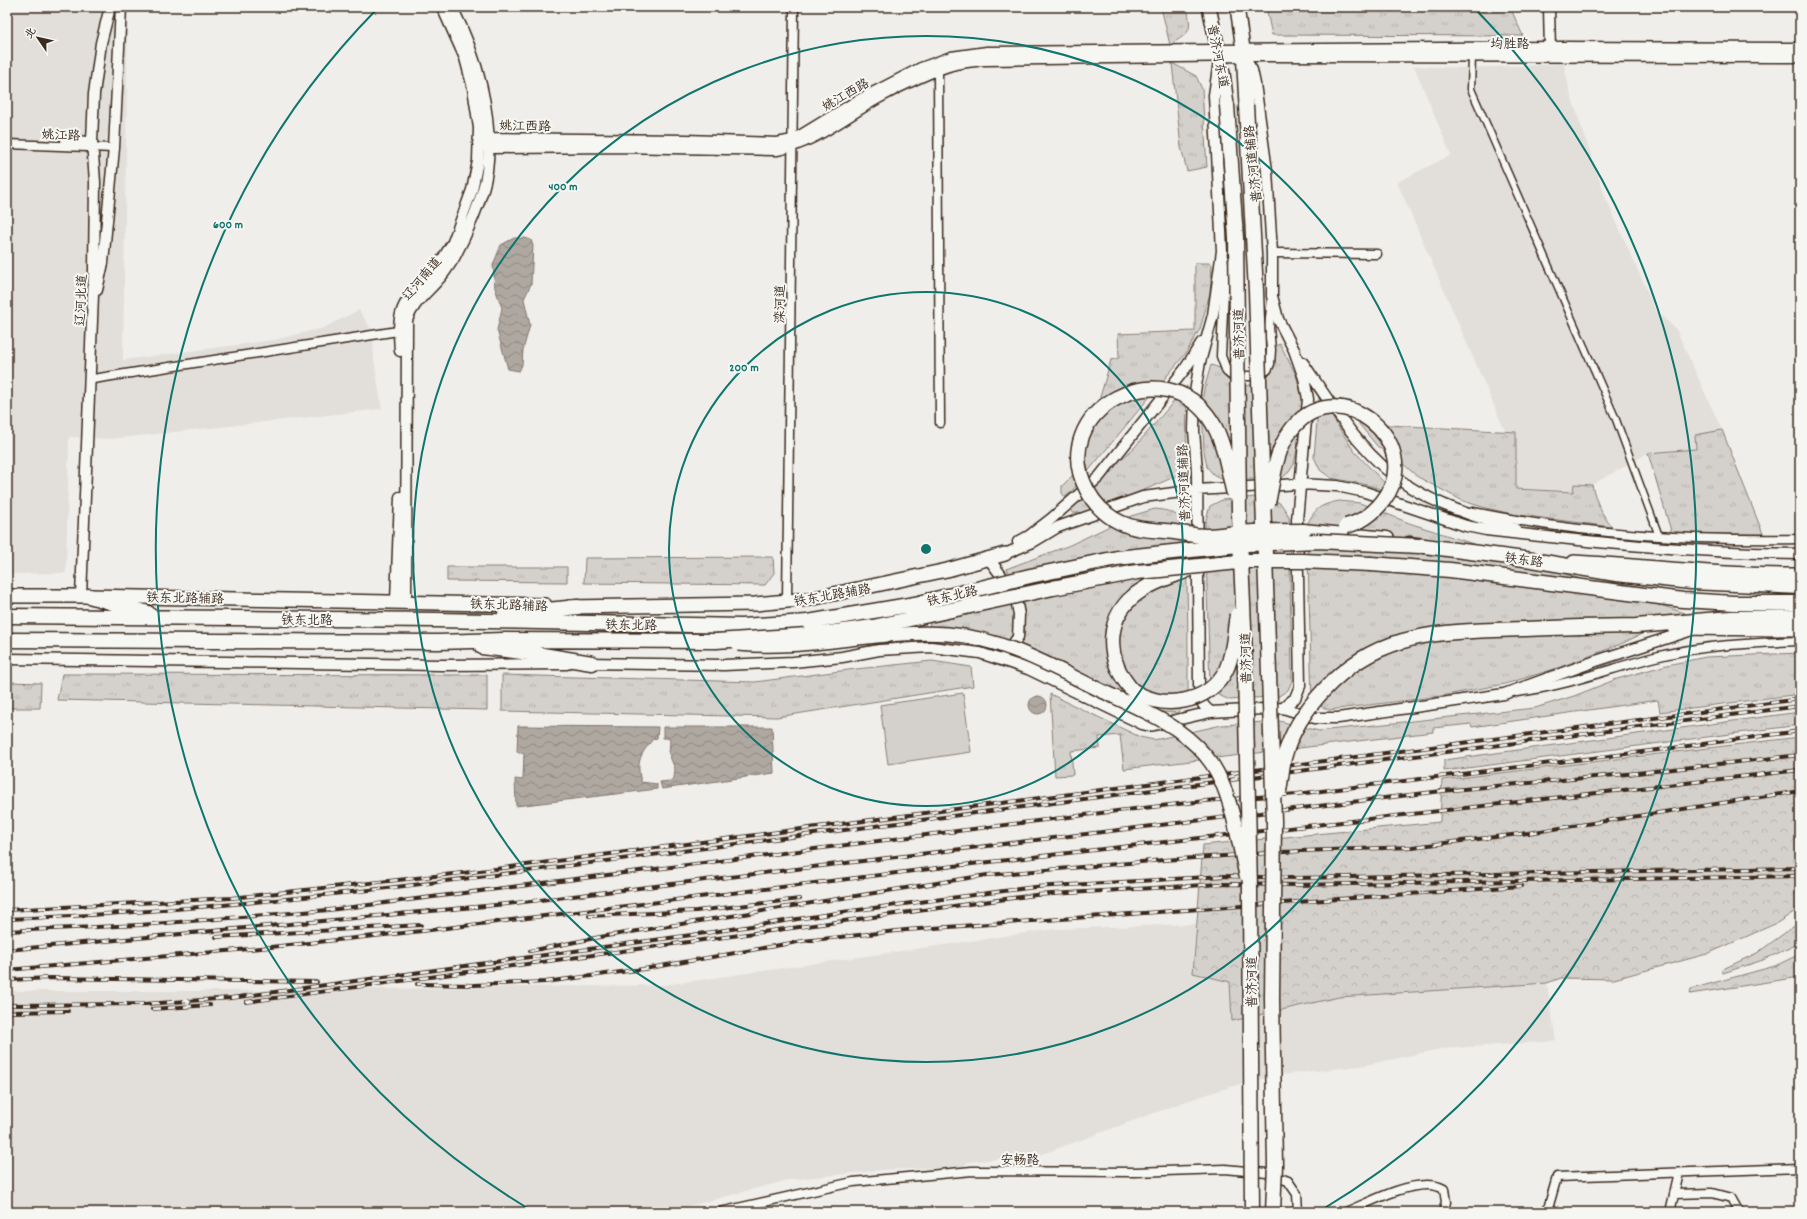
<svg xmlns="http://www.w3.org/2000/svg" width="1807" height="1219" viewBox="0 0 1807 1219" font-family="Dekko,'LXGW WenKai TC',sans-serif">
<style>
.built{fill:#e2dfdb}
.grass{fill:url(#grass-tufts);stroke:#887e75}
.forest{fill:url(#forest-crowns);stroke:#887e75}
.garden{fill:#d4d1cc;stroke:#887e75}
.water{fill:url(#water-waves);stroke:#81766d}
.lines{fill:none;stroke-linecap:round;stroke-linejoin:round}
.pedestrian-casing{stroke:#3b2a1e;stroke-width:9}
.minor-casing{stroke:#3b2a1e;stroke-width:11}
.tertiary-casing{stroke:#3b2a1e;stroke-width:13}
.primary-casing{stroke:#3b2a1e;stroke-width:16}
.trunk-casing{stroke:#3b2a1e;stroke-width:17}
.pedestrian{stroke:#f6f6f2;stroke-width:6}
.minor{stroke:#f6f6f2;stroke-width:8}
.tertiary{stroke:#f6f6f2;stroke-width:10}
.primary{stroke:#f6f6f2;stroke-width:13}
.trunk{stroke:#f6f6f2;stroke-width:14}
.rail-casing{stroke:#3b2a1e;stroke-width:4}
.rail{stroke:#f6f6f2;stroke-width:2.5;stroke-dasharray:8;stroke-linecap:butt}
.primary-bridge-casing{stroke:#3b2a1e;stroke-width:16;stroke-linecap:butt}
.trunk-bridge-casing{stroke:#3b2a1e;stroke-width:17;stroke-linecap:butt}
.primary-bridge{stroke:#f6f6f2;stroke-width:13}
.trunk-bridge{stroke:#f6f6f2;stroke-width:14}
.ring{fill:none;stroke:#0f766e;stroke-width:2}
.labels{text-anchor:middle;stroke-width:4;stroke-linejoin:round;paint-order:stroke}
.street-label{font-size:13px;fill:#3b2a1e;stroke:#f6f6f2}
.centre{fill:#0f766e;stroke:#f6f6f2;stroke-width:2}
.ring-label{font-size:12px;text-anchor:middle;font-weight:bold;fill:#0f766e;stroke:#f6f6f2;stroke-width:4;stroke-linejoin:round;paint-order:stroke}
</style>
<defs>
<pattern id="grass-tufts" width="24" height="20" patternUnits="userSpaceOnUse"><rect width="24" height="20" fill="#d4d1cc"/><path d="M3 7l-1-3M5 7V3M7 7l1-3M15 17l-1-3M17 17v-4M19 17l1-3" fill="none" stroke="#b7b4af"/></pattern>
<pattern id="forest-crowns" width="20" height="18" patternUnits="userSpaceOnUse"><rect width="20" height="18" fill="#d4d1cc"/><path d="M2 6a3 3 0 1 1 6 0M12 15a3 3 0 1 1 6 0" fill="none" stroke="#b7b4af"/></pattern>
<pattern id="water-waves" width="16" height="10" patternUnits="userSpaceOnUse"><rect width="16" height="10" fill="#afa8a1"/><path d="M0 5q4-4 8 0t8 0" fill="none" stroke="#908983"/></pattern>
</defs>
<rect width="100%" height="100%" fill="#efeeea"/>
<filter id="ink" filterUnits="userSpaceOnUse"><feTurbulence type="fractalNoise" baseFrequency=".025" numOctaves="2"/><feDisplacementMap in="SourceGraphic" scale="8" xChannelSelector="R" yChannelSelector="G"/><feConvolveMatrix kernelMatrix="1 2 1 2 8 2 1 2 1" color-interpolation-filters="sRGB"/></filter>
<g filter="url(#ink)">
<path class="built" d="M7,7h121l-5,353 151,-20 49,-12 36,-18 14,22 1,28 8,49 -235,26 -36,4 -42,-2 -3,136 -59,1z
M1564,64l6,29 35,103 51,115 20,18 46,101 -27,5 1,14 -48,4 -56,32 -18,-1 -1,8 -57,-3v-57l-11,-1 -108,-249 54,-27 -37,-89 50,2z
M1196,924l-3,49 37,9 2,39 107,-24 208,-14 9,58 -115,8 -80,17 -82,9 -49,12 -43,14 -147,54 -72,7 -4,5 -82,3 -94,10 -121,32h-660v-221h215l442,-6 391,-56z"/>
<path class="grass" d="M1161,7h26c5,26 4,24 -17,38z
M1266,7h244l13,29 -251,-1z
M1172,63l24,13 6,13 5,78 -20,4 -6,-24z
M1195,263h14l3,2 -2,28 -10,36 -14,24 -115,139 -6,5 -3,-4v-7l10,-10 26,-72 13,-44 8,-2 -1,-24 77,-3z
M1280,344l16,31 8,30 -3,24 -7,35 -5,8 -9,7h-59l-8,-5 -6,-7 -3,-16 -2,-46 2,-16 7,-24 9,3c9,20 22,22 40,13 5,-3 10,-6 12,-10 4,-7 3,-17 3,-25z
M1187,386l-1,75 -5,13 -90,39h-19l-1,-10 63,-55z
M1319,397l35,54 40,42 -31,-9 -32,-6 -11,-8 -6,-13z
M1360,416l29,9 127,7v57l57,3 1,-8 18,1c4,16 9,29 20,42l-100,-13 -26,-6 -23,-7 -45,-24 -16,-14 -24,-16 -19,-23z
M1722,430l41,104h-91l-24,-81 48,-4 -1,-14z
M1268,496l13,8 8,12 3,165 -4,9 -9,6 -49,4 -12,-5 -8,-7 -5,-165 5,-17 12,-6z
M1339,501l21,2 49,20 276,90 -64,31 -63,24 -53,16 -64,12 -112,14 -17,-8 -5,-177c8,-17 13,-20 32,-24z
M1155,509c9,1 21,2 26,12 6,9 4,25 5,36 2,46 2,92 2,138l-3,11 -8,7 -15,-1 -144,-68 7,-12 -1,-21 -3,-24 -15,-18 64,-24 61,-29z
M773,557l1,16 -9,12 -181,-2 1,-25z
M447,567h120v15l-120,-1z
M1014,604l2,19 -5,19 -51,-13 -31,-1 1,-5z
M1800,653v41l-140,18 -2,-12 -186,27 -1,-3 -38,4v4l-309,37 -4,-34 -21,2 1,11 -29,3 2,24 -18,1 -5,-82 90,43 14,3 68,-15 57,-4 40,10 216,-23 39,-12 43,-17 50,-14 39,-8z
M932,661l39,6 2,19 -196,31 -275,-6v-36l253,7 101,-13z
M62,674l425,1v35l-430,-10z
M7,682l34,1 -1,25h-33z"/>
<path class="forest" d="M1800,712v13l-356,46v-11z
M1800,737v171l-23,15 -70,31 -93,25 -53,-1 -14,5 -208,14 -107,24 -2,-39 -37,-9 10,-128 237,-23 2,-42z
M1800,922v21l-37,17 -40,13 -2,-3 36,-17z
M1800,954v23l-110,17 1,-5 84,-23z"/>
<path class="garden" d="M963,693l8,59 -83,12 -8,-59z"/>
<path class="water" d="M514,238h11l6,2 2,6 -2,38 -7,15 6,26 -7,25 -1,15 -3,6 -11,-2 -11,-39 5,-22 -7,-20 -2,-23 8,-20z
M1029 705a9 9 0 1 1 18 0a9 9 0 1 1-18 0Z
M518,726l140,1 -1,11 -4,1c-13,16 -17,22 -12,43l16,2v5l-141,17 -1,-27 8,1 1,-27 -7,-1z
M663,727h109l2,46 -112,16 -2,-7 10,-1 4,-3 1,-9 -6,-15 1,-14 -3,-2h-4z"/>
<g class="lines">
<defs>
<path id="pedestrian" d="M1472,56l-1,33 144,328 44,119"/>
<path id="minor" d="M938,71l2,352
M65,140l27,1
M7,144l107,4
M1272,253l105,1
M1223,257l2,11 -4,88 6,16 5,4h23l12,-6 3,-6 1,-14 -2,-23 3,-28
M93,379l311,-49
M1473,512c107,22 217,29 327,27
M787,601l7,-594
M1517,692c49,-6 91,-23 138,-35 48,-12 96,-14 145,-16
M1674,1194l38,-1 19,5 8,14
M720,1212l133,-30 119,-11 162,1 91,-3 42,4 21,8 9,13 1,18
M1346,1212c24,-10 57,-28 83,-27 5,0 11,2 15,4l2,13 -3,10
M1547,1212l10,-35 243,-9
M1670,1212l9,-39"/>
<path id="tertiary" d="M1549,7l1,45
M1244,57l8,13 3,14 12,87 5,82v43l6,23 16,31 10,28 4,21 -11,121 3,166 -5,12 -12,10
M478,143l11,5 127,-1 161,3c38,-7 70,-35 103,-53 20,-11 55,-28 76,-33 9,-2 19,-3 28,-4l260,-4 556,1
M478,143l10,-5 198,2 91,3 16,-3 64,-39 64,-33 30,-11 36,-5 574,-5 239,1
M97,290l6,-27 11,-115 7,-141
M400,351c-1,-16 -3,-33 5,-47l34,-39 14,-23 19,-52 6,-29 1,-33 -6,-40 -8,-30 -23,-51
M1303,363c31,45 60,95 107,124 31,20 70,31 105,42
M1018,542l11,-6 22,-17 48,-42 86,-108 17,-27
M1005,554l28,-12 25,-15 85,-30 54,-7 103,-6 37,2 28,6 101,34 20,4c105,12 209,23 314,24
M994,556l-5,3 26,35 4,21 -1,22 -9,13 -4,2
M81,596l13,-326 1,-88 -3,-41 2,-47 7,-51 9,-36
M396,601l4,-104
M406,601l1,-281c6,-17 19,-26 31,-40 6,-6 11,-14 16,-22 12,-22 30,-62 33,-87 7,-56 -10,-115 -35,-164
M7,659l434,6 126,-1
M585,663l139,2 69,-3 49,-5 37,-7 52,-3 49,6 48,16 114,55 8,2 61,-14 72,-4 32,10h23l166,-24 92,-33 96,-31
M1211,712c-11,-7 -11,-15 -12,-27l-2,-214 -3,-41 1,-38 5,-30 13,-47 9,-64 -8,-156 5,-34"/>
<path id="primary" d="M1209,7l14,66 4,32
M1237,7l6,42 3,56
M1574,562c76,4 150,14 226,13
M7,596h82l456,9
M569,607l186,-3 55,-5 137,-29 58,-16
M1674,628l126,1"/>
<path id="trunk" d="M1303,531l84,8
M1409,544l123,16 84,14 75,8 109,5
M1371,564l79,6 233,30 51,3h66
M89,596l59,17
M505,614l73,-7
M7,616l429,4 305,6 67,-4
M1580,627l56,-1 95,-8 69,-1
M7,640l431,2 65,-2 213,1
M482,647l48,6 62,10
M1132,690c-28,-32 -28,-76 10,-100 15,-10 34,-15 51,-22"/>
</defs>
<use href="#pedestrian" class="pedestrian-casing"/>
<use href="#minor" class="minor-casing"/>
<use href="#tertiary" class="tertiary-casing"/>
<use href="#primary" class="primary-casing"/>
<use href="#trunk" class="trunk-casing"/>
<use href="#pedestrian" class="pedestrian"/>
<use href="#minor" class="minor"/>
<use href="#tertiary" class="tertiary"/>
<use href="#primary" class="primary"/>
<use href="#trunk" class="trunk"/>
<defs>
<path id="rail" d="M7,910l224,-12 241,-26 1328,-173
M589,916l107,-5 104,-12
M7,919c260,-10 518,-48 776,-81 339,-44 678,-88 1017,-132
M7,931l133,-6 189,-15 788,-99 88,-10 92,-7 361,-44 142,-19
M216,937l205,-12
M7,950l500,-46 935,-113 195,-18 163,-18
M530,951l70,-14 387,-62 177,-15 137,-9 111,-4 116,-14 272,-42
M7,970l254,-22 161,-17 532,-65 846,-96
M7,980l44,-2 266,4
M417,984l57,1 71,-3 99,-13 159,-28 103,-11 615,-44
M246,1002l789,-107 186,-11 72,1 507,-9
M7,1005l138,-1 86,-6 475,-65 137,-21 192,-25 190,-11 71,2 504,-10
M152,1009l58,-4
M7,1012l61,-1"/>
</defs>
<use href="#rail" class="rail-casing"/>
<use href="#rail" class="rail"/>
<defs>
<path id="primary-bridge" d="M738,644c71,7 140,-15 210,-10 56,4 106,34 156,58 24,11 50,22 72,37 14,10 27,22 36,35 20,30 26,77 34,111"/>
<path id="trunk-bridge" d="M1227,105l9,133 3,276 5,113 6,263 2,322
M1246,105l10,186 18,530 -2,177 3,167 -2,47
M1234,494c-6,-23 -9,-51 -22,-72 -47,-75 -167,-11 -125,68 9,17 24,30 42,36 12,4 24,4 36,5 14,1 28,5 42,5 10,0 20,-2 30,-3 22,-2 44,-2 66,-2
M1268,503c5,-22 7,-50 21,-70 45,-66 140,9 94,68 -10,13 -21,21 -37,25
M808,622l107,-18 115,-28 87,-18 130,-14 71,-3 102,5
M716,641l106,-7 51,-7 180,-39 84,-16 23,-2 88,-9h54l69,3
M1132,690c29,21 77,14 94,-20 8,-17 8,-37 11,-55
M1279,791c2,-11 3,-23 5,-33 7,-26 22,-49 40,-68 48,-52 103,-58 171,-60 28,-1 57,-2 85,-3"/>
</defs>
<use href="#primary-bridge" class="primary-bridge-casing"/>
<use href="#trunk-bridge" class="trunk-bridge-casing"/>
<use href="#primary-bridge" class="primary-bridge"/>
<use href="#trunk-bridge" class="trunk-bridge"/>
</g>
</g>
<g class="ring">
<circle cx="926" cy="549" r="257"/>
<circle cx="926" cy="549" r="513"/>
<path d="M529 1209A770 770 0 0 1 377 9M1475 9A770 770 0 0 1 1323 1209"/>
</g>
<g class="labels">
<g class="street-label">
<text x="1510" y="48">均胜路</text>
<text transform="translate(1219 56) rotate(79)" y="5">普济河东道</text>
<text transform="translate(845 94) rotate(-30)" y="5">姚江西路</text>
<text transform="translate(525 125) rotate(1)" y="5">姚江西路</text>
<text transform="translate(61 134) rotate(2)" y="5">姚江路</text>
<text transform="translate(1252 164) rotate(-96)" y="5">普济河道辅路</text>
<text transform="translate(421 278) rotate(-50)" y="5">辽河南道</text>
<text transform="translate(80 300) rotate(-88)" y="5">辽河北道</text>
<text transform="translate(779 304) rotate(-89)" y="5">滦河道</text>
<text transform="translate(1238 334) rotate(-91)" y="5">普济河道</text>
<text transform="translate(1183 483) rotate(-92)" y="5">普济河道辅路</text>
<text transform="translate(1524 559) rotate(8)" y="5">铁东路</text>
<text transform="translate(832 594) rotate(-10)" y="5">铁东北路辅路</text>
<text transform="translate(952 595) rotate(-13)" y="5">铁东北路</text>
<text transform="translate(185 597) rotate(1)" y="5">铁东北路辅路</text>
<text transform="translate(509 604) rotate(2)" y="5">铁东北路辅路</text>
<text x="307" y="624">铁东北路</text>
<text transform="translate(631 624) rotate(1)" y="5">铁东北路</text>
<text transform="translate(1245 658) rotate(-91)" y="5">普济河道</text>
<text transform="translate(1251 982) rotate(-90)" y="5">普济河道</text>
<text x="1020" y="1164">安畅路</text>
</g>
</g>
<circle cx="926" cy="549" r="6" class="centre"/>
<g class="ring-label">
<text x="563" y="190">400 m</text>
<text x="228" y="228">600 m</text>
<text x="744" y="371">200 m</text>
</g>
<rect width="1807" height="1219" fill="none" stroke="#f6f6f2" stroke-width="24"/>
<rect x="12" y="12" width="1783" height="1195" fill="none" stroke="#3b2a1e" stroke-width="1.5" filter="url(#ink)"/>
<g transform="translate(38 38) rotate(304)" stroke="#f6f6f2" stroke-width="3" paint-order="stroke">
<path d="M0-3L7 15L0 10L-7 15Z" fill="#3b2a1e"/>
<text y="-6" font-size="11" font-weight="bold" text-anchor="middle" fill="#3b2a1e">北</text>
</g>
</svg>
